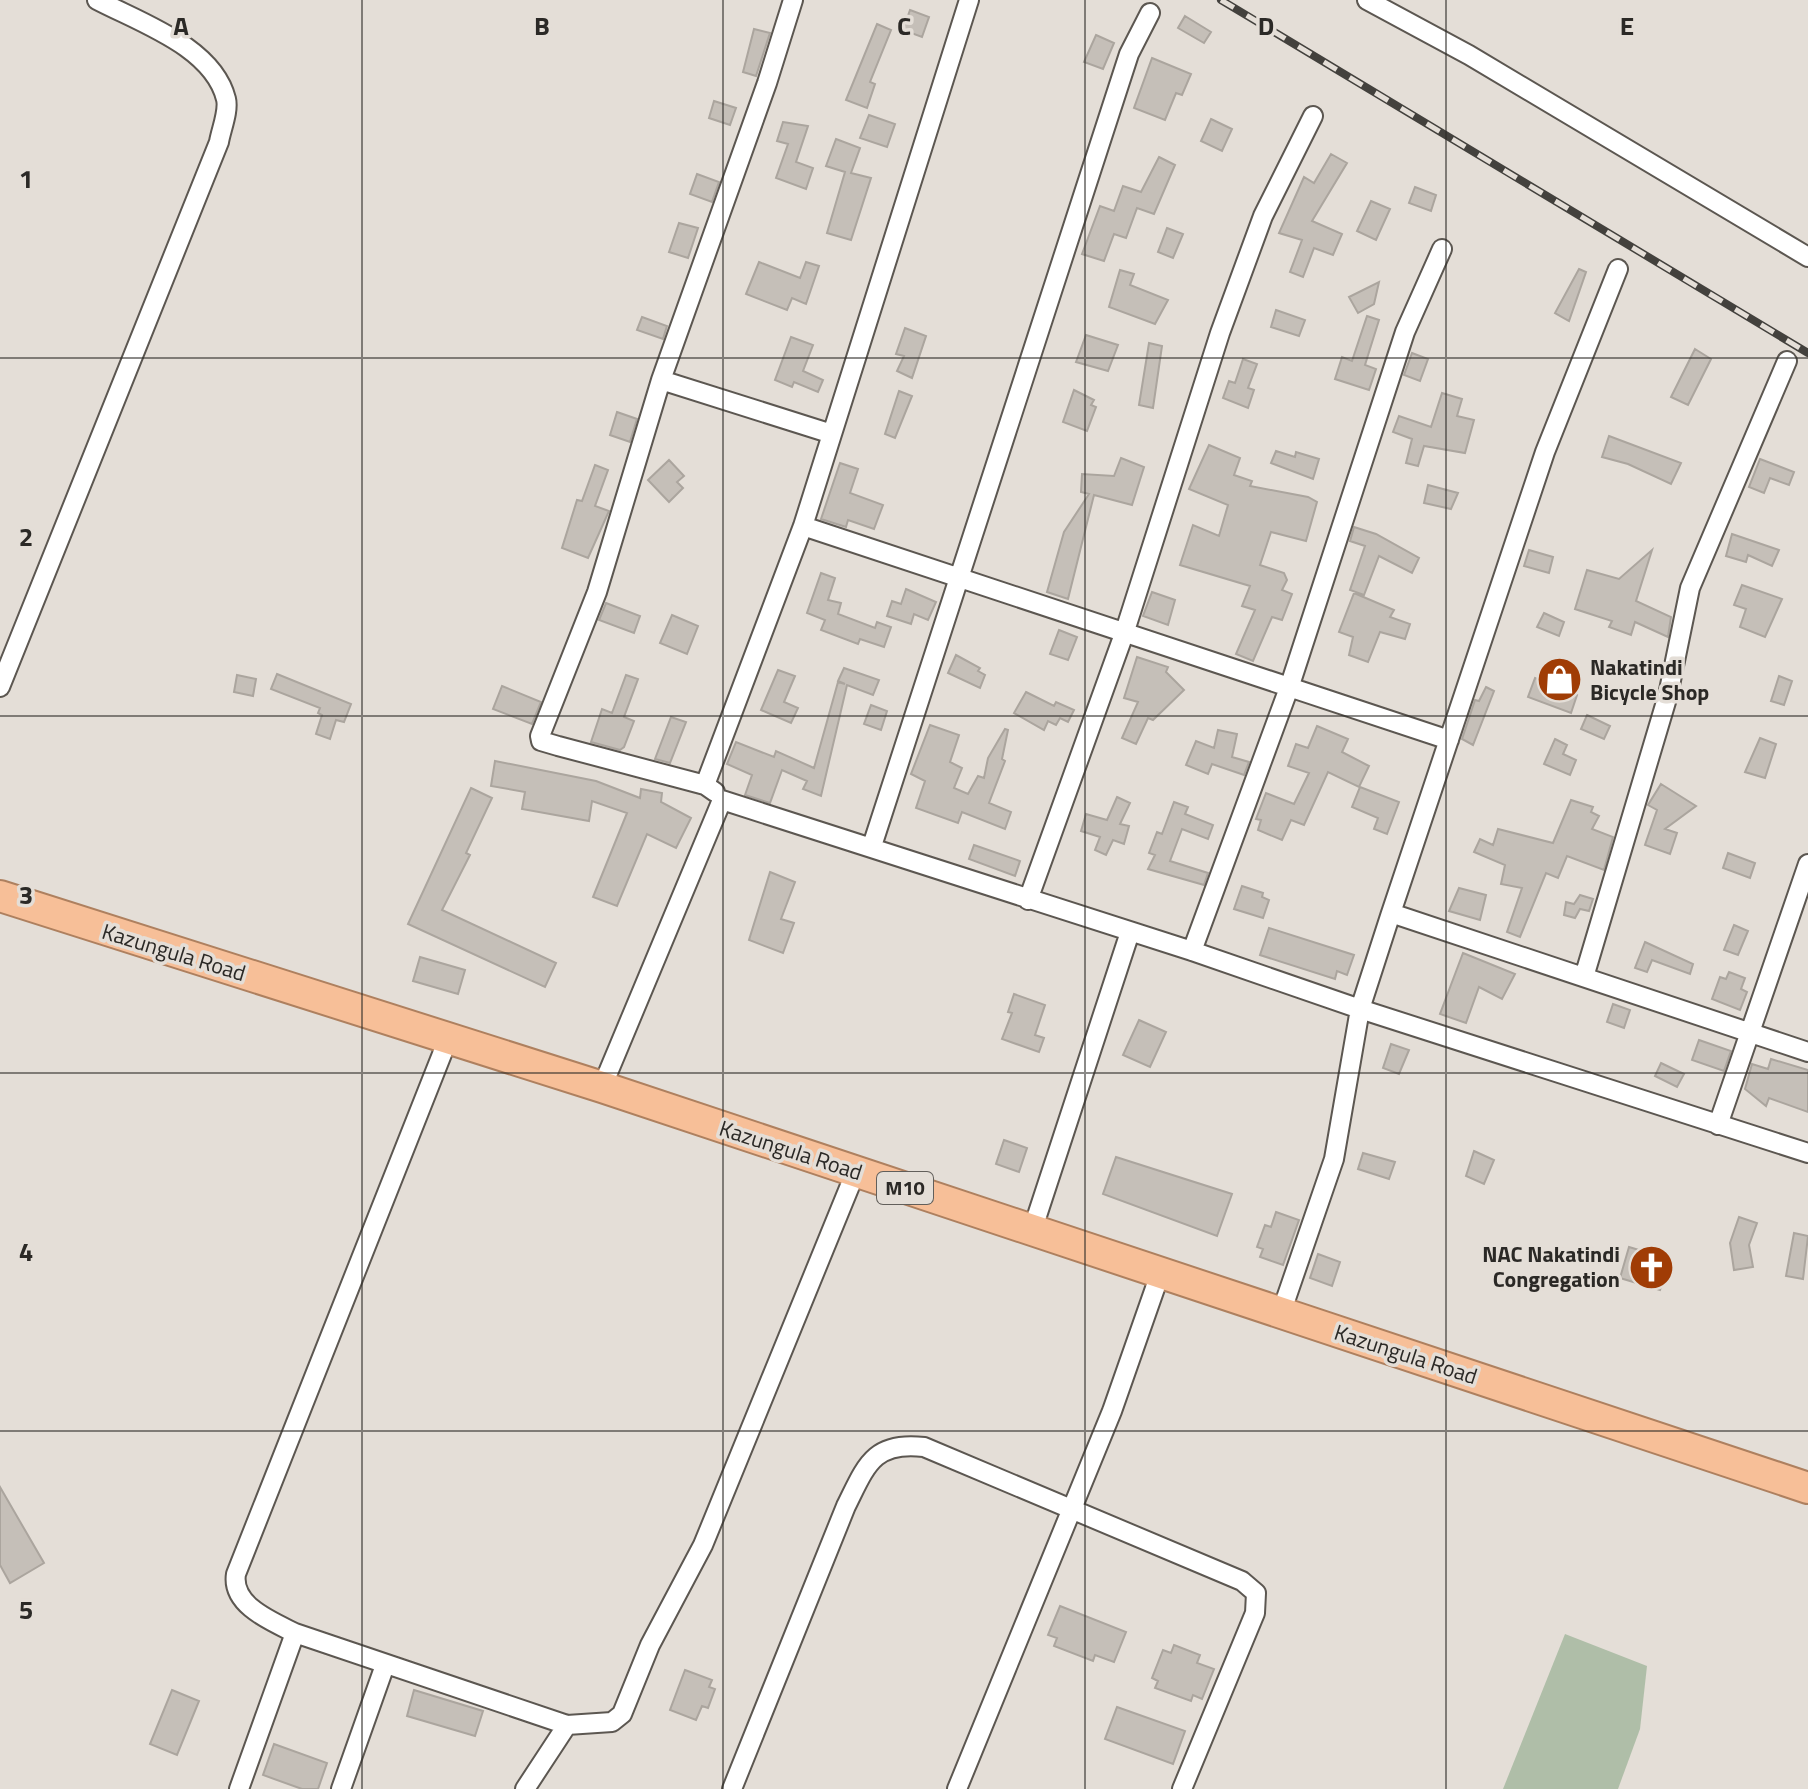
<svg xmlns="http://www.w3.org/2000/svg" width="1808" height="1789" viewBox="0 0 1808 1789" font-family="'Titillium Web',sans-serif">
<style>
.green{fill:#afbea8}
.building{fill:#c5bfb8;stroke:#aba59e;stroke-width:2}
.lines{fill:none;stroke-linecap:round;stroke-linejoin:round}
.minor-casing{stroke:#5c5751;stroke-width:22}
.trunk-casing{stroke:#ae805f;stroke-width:34}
.minor{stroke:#fff;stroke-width:18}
.trunk{stroke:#f7bf98;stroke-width:30}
.rail-casing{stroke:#43413d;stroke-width:8}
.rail{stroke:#e4ded7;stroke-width:5;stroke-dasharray:15;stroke-linecap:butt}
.grid{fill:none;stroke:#2b2926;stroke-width:2;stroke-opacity:0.55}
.labels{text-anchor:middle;stroke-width:7;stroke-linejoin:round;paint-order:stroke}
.shield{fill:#e4ded7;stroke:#625f5b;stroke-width:2}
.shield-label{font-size:20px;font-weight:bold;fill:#2b2926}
.poi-label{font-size:22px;font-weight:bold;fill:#2b2926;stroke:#e4ded7;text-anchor:start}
.street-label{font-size:22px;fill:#2b2926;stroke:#e4ded7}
.grid-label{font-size:26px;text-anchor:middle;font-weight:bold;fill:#2b2926;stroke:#e4ded7;stroke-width:7;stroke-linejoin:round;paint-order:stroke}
</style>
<rect width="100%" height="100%" fill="#e4ded7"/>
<path class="green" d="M1565,1634l82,32 -7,63 -22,60h-115z"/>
<path class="building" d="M910,10l19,7 -7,20 -19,-7z
M1185,16l26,16 -7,11 -26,-15z
M877,24l14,6 -21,52 5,2 -8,24 -21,-8z
M754,29l16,4 -14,43 -13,-4z
M1096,35l18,8 -11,26 -19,-7z
M1152,58l39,16 -9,21 -6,-2 -11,27 -31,-12z
M714,101l22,7 -6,17 -21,-7z
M869,115l26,9 -8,23 -27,-9z
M1211,119l21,10 -10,22 -21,-10z
M783,122l25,4 -12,36 17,6 -7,21 -30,-11 12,-34 -11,-3z
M836,139l24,9 -9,25 20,5 -20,62 -24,-7 18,-61 -19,-6z
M1331,154l16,9 -35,58 30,13 -9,21 -19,-7 -11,29 -13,-5 12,-32 -23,-7 25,-56 10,6z
M1159,157l16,8 -21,49 -17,-6 -11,30 -12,-4 -10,27 -22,-7 18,-48 14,5 9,-25 18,6z
M697,174l22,8 -7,20 -22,-8z
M1415,187l21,8 -5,16 -22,-8z
M1371,201l19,8 -14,31 -19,-9z
M679,223l19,5 -10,30 -19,-6z
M1167,228l16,6 -10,24 -15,-6z
M759,262l41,16 6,-16 13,4 -13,38 -14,-6 -5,12 -41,-16z
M1579,269l7,3 -17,49 -14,-8z
M1120,270l14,4 -4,11 38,15 -13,24 -46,-17z
M1379,282l-5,22 -16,9 -9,-16z
M1276,310l29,10 -6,16 -28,-9z
M1367,316l12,4 -14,45 11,4 -7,21 -34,-11 7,-22 10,4z
M642,317l25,9 -4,13 -26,-9z
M905,328l21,8 -14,42 -15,-7 7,-15 -8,-2z
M1086,335l32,10 -10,26 -32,-9z
M791,337l22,8 -10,26 20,9 -5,12 -24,-10 -2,5 -17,-7z
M1149,343l13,3 -9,62 -14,-3z
M1695,349l16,10 -23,46 -17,-8z
M1412,353l16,6 -8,22 -16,-6z
M1243,359l14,5 -9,24 6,2 -6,18 -25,-10 6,-17 6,2z
M1074,390l20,10 -3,5 5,2 -9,24 -24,-9z
M899,391l13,5 -17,42 -10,-4z
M1442,393l20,6 -5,17 17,4 -9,33 -41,-7 -6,20 -12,-3 6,-24 -19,-7 6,-16 32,11z
M617,412l20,7 -7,23 -20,-7z
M1609,436l72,27 -10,21 -43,-20 -26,-7z
M1209,445l31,13 -6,17 18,6 -2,5 58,11 9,5 -11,39 -35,-9 -11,33 24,8 3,7 -5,10 10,4 -10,26 -10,-3 -19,44 -17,-7 19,-44 -13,-4 8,-20 -70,-21 13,-40 26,11 9,-31 -39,-16z
M1276,451l19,6 1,-5 23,7 -6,20 -42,-16z
M1121,458l23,9 -12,38 -38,-10 -26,104 -21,-7 17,-60 25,-38 -8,-2 1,-18 32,2z
M1760,459l34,13 -5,13 -19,-7 -6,15 -15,-6z
M669,460l15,16 -7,6 6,6 -14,14 -21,-22z
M840,463l18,6 -8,24 33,12 -9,24 -26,-9 -2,7 -25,-8z
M595,465l13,5 -13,36 14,5 -21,47 -26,-10 15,-48 5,1z
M1428,485l30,8 -7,16 -27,-6z
M1354,527l22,7 43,24 -7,15 -33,-17 -15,39 -14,-5 15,-44 -15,-5z
M1732,534l47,16 -7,16 -24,-11 -2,7 -20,-6z
M1529,550l24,7 -4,16 -25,-7z
M1652,550l-16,51 35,16 -3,20 -33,-15 -4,13 -22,-8 3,-6 -37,-12 12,-39 32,9z
M821,573l14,5 -7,22 13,3 -3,11 37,14 2,-6 14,5 -7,20 -24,-8 -2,5 -37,-14 4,-10 -18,-7z
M1742,585l40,14 -17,38 -25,-10 6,-18 -12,-4z
M906,589l30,13 -8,18 -14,-6 -3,10 -24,-8 5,-15 9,3z
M1152,592l23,8 -7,25 -25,-9z
M1354,593l40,17 -4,7 20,7 -5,15 -25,-7 -12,30 -19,-7 4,-18 -14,-5z
M606,603l34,13 -6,17 -35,-13z
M1544,613l20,9 -5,14 -22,-9z
M672,615l26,11 -11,28 -27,-11z
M1059,630l18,7 -9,23 -18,-6z
M956,655l24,13 -2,3 7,4 -5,13 -32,-15z
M1137,657l31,10 -2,5 18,18 -31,30 -5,-2 -12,26 -14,-6 16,-36 -14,-4z
M844,668l35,12 -6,15 -26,-10 -26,111 -18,-7 4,-8 -25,-11 -12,33 -25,-8 7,-20 -25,-11 9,-22 38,15 2,-6 38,17 24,-86 7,2 -7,-3z
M778,670l17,6 -11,26 14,6 -7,15 -30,-13z
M277,674l74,30 -7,18 -8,-2 -6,19 -14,-5 6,-19 -4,-2 2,-5 -49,-19z
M237,675l19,4 -3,17 -19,-4z
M626,675l12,4 -14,38 10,4 -10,26 -4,3 -29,-8 11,-33 10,4z
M1779,676l13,5 -8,24 -13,-4z
M1535,678l42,17 -6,18 -43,-16z
M502,686l39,16 -9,22 -39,-15z
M1486,687l8,4 -21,54 -11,-6 13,-39 4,1z
M1026,692l28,14 2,-4 18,8 -6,12 -8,-4 -4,7 -8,-4 -4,9 -30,-17z
M871,705l16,6 -6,19 -17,-6z
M1587,715l23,11 -6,13 -23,-10z
M671,717l15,5 -16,41 -15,-4z
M930,725l29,10 -9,27 12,6 -8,20 14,6 10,-18 6,2 4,-20 17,-29 3,1 -6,29 3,2 -16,42 22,9 -6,17 -43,-17 -4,11 -42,-15 9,-27 -14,-7z
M1317,726l31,13 -6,13 27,14 -10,21 -31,-15 -24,53 -13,-5 -9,20 -24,-10 3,-10 -5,-1 10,-26 28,11 15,-31 -21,-7 8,-22 12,4z
M1218,730l19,4 -5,23 17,5 -5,13 -32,-11 -4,10 -22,-9 10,-24 18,7z
M1760,738l16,6 -11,34 -20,-6z
M1555,739l12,6 -4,9 13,6 -6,15 -26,-11z
M495,761l101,20 44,17 1,-9 21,4 -1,9 30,16 -15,30 -29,-14 -30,72 -24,-9 34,-84 -35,-12 -3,20 -67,-12 3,-17 -34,-6z
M1661,784l35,22 -31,23 12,4 -7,21 -25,-9 12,-35 -9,-5z
M1360,787l39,15 -12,32 -13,-5 4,-11 -26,-11z
M471,788l21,10 -26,55 4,2 -28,55 114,53 -11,24 -137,-63z
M1117,797l13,6 -10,21 9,2 -5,18 -11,-4 -7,15 -11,-5 5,-13 -19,-6 5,-17 21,6z
M1571,800l22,7 -2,5 8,4 -7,13 21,8 -9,33 -37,-14 -9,22 -12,-5 -26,64 -13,-5 15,-44 -21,-4 4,-19 -31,-13 6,-13 13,6 5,-16 55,14z
M1174,802l14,5 -3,7 28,11 -5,14 -26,-10 -12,32 38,12 -4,12 -56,-16 7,-14 -6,-2 8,-21 5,2z
M974,845l46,16 -5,15 -46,-17z
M1728,853l27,10 -5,15 -27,-10z
M770,872l25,10 -14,37 13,4 -11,30 -34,-13z
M1242,886l21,7 -1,4 7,3 -6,18 -29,-9z
M1459,888l27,7 -6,25 -31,-9z
M1580,895l13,4 -4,12 -9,-2 -5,9 -11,-3 2,-13 8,2z
M1734,925l14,6 -10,24 -14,-5z
M1269,928l85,27 -7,20 -10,-4 -2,8 -75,-24z
M1645,942l48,22 -3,10 -38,-14 -5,12 -12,-4z
M1463,953l52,21 -13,25 -23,-12 -13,36 -26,-9z
M420,957l45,13 -7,24 -45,-13z
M1729,972l16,6 -4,11 6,3 -7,18 -28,-11 8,-22 6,2z
M1014,994l31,11 -10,30 9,3 -5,14 -37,-13 10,-26 -4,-1z
M1613,1004l17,6 -6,18 -17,-6z
M1139,1020l27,12 -16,35 -27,-12z
M1699,1040l32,11 -7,20 -32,-11z
M1391,1044l18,6 -10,24 -16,-6z
M1771,1059l37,11v42l-39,-14 -3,8 -21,-17 7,-25 16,5z
M1661,1063l23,11 -7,13 -22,-11z
M1004,1140l23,8 -8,24 -23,-8z
M1474,1151l20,9 -10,24 -18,-8z
M1363,1153l32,9 -6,17 -31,-10z
M1116,1157l116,37 -15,42 -114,-42z
M1276,1212l23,8 -16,45 -23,-8 3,-8 -6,-2 8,-22 6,2z
M1739,1217l18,6 -8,22 4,22 -19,3 -4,-27z
M1794,1233l14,3 -5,43 -17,-3z
M1629,1247l40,12 -9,31 -40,-12z
M1318,1254l22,8 -8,24 -22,-8z
M0,1487l44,76 -34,20 -10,-18z
M1060,1606l66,26 -12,30 -19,-7 -2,6 -39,-15 3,-8 -9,-3z
M1174,1645l26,10 -3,8 17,6 -12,30 -9,-4 -2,6 -36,-13 3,-7 -6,-3 11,-28 8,3z
M685,1670l27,10 -3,7 6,2 -7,19 -6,-2 -6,14 -26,-10z
M172,1690l27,11 -22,54 -27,-11z
M414,1690l69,21 -8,25 -68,-20z
M1117,1707l68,24 -12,33 -68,-25z
M274,1744l53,19 -9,26h-16l-39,-14z"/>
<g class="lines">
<defs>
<path id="minor" d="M1367,0l102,55 339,202
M661,380l171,54
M803,526c216,71 431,143 646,214
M0,687l219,-545c2,-12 10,-31 7,-43 -13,-52 -85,-76 -129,-99
M705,785l-147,-39 -17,-5 -1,-5 57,-144 64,-212 106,-297 26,-83
M715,792l-10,-7 98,-259 166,-526
M872,846l257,-792 21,-41
M1028,900l96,-266 96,-301 43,-117 50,-100
M1391,913l154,-461 73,-183
M1192,951l98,-266 115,-353 37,-83
M1584,977l84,-282 22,-107 97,-227
M602,1087l120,-287 470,151 168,58 31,-96 417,139
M1718,1125l90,-261
M1032,1231l98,-299
M1281,1313l53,-154 26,-150 448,144
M295,1633l272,92 45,-3 10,-8 28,-69 53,-100 153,-374
M239,1789l56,-156c-24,-12 -64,-28 -59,-59l212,-535
M341,1789l44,-124
M525,1789l42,-64
M732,1789l114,-283c20,-40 27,-65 78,-59l318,134 14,12 -1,20 -73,176
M957,1789l155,-378 48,-137"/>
<path id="trunk" d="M0,896l602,191 1206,401"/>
</defs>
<use href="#minor" class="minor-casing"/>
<use href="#trunk" class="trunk-casing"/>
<use href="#minor" class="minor"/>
<use href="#trunk" class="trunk"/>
<defs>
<path id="rail" d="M1221,0l587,353"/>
</defs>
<use href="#rail" class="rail-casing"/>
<use href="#rail" class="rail"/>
</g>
<path class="grid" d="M362,0v1789M723,0v1789M1085,0v1789M1446,0v1789M0,358h1808M0,716h1808M0,1073h1808M0,1431h1808"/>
<defs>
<symbol id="shop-disc" viewBox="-11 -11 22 22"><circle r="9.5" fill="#a03c05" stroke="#e4ded7"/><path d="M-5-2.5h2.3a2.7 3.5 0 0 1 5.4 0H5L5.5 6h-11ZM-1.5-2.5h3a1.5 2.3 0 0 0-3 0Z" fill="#fff"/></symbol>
<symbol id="church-disc" viewBox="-11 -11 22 22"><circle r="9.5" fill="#a03c05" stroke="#e4ded7"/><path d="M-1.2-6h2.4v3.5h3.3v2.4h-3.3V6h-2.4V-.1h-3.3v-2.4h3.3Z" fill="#fff"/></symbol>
</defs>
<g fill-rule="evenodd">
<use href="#shop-disc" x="1534" y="654" width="51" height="51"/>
<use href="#church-disc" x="1626" y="1242" width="51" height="51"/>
</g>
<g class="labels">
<rect class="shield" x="877" y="1172" width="56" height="32" rx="6"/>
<g class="shield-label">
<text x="905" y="1195">M10</text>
</g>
<g class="poi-label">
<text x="1590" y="675">Nakatindi<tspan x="1590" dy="25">Bicycle Shop</tspan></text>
<text x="1620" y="1262" text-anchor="end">NAC Nakatindi<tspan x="1620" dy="25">Congregation</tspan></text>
</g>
<g class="street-label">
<text transform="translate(174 952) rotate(17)" y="8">Kazungula Road</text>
<text transform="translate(791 1150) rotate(18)" y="8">Kazungula Road</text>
<text transform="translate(1406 1354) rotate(18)" y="8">Kazungula Road</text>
</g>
</g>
<g class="grid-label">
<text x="181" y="35">A</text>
<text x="542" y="35">B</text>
<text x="904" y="35">C</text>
<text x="1266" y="35">D</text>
<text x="1627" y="35">E</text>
<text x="26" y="188">1</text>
<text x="26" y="546">2</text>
<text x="26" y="904">3</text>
<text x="26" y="1261">4</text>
<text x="26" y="1619">5</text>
</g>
</svg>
